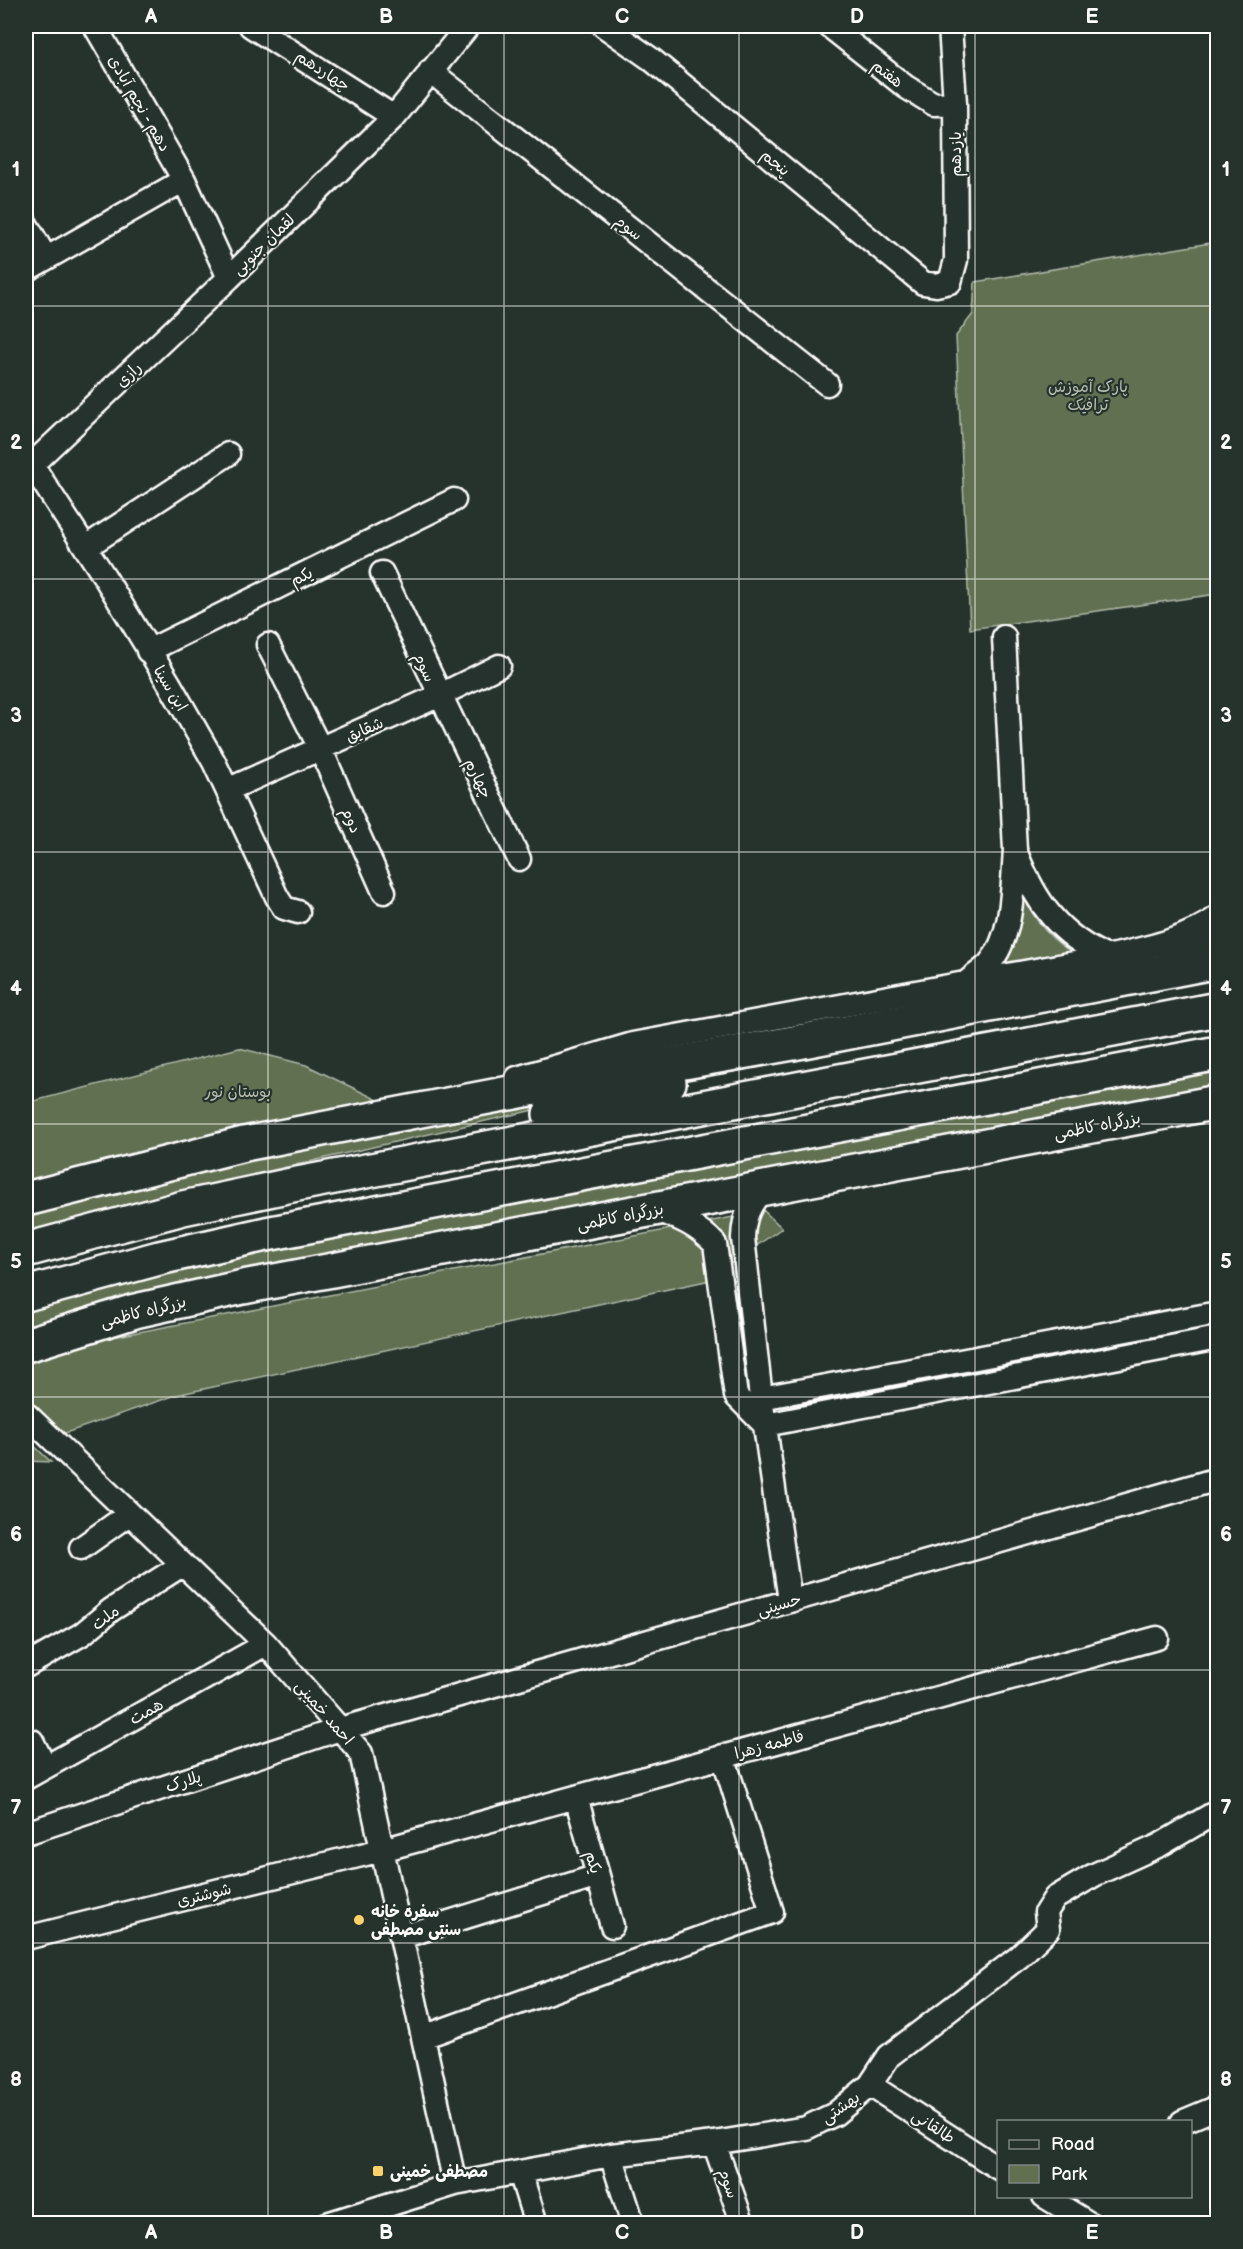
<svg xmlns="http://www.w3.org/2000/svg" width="1243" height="2249" viewBox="0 0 1243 2249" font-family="'Balsamiq Sans','Playpen Sans Arabic',sans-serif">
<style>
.green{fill:#617051;stroke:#b0b8a8;stroke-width:1.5}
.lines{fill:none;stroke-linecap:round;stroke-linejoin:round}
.minor-casing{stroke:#fff;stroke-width:27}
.major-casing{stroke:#fff;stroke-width:33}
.highway-casing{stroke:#fff;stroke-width:38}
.minor{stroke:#26332d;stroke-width:22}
.major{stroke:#26332d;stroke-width:28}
.highway{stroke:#26332d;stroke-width:33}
.grid{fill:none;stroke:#fff;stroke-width:1.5;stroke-opacity:0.55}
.poi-dot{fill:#ffd166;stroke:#26332d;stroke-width:2}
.labels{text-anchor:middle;stroke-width:4.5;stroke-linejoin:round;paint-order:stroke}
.street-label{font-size:16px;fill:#fff;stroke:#26332d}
.park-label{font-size:16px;fill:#b8bfb1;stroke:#26332d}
.poi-label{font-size:16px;font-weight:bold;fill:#fff;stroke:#26332d;text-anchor:start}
.neatline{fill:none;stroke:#fff;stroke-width:2}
.grid-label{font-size:20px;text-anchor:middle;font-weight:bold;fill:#fff}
</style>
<rect width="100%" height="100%" fill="#26332d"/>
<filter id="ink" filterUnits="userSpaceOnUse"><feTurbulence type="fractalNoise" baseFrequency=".0167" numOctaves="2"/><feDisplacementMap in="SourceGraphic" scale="12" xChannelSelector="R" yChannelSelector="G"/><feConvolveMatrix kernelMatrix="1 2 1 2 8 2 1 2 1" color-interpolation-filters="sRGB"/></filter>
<g filter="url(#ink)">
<path class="green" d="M1217,242v352l-247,35 -14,-293 17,-22 2,-32z
M1023,894c11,28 30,49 57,63l-81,14 12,-19z
M239,1048l67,17 74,36 -354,88v-86z
M1217,1070v21l-1191,241v-20l97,-29 95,-23z
M531,1103l20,3 -299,69 -226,60v-23l112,-30z
M764,1211l18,17 -76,53 -530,114 -122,42 -28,-29v-44l6,-6 65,-18z
M26,1438l25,24 -25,-1z"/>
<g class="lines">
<defs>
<path id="minor" d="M95,26l89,154 45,98 165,-161 74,-91
M251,26l143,91
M604,26l47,33 272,224 13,2 14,-3 6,-22 -1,-157 -5,-77
M829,26l77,61 28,17 21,-1
M430,71l397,313
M26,224l20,34
M26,270l158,-90
M32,465l72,111 65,107 45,79 63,135 7,11 14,4
M26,470l203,-192
M86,547l142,-93
M382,573l137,286
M268,645l52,103 64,144
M148,651l306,-151
M227,790l211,-94 61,-30
M1017,855c19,48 42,80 90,102
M967,982c7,-6 16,-12 22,-18 25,-29 23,-78 26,-114l-11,-213
M517,1078l116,-34 474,-87c39,-9 77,-16 111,-40
M764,1188c-15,17 -20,28 -21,50l18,160 29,203
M657,1210c23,8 41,16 58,34l21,152 29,29
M761,1398l457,-85
M26,1414l240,230 95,109 94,431
M765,1425l453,-87
M81,1548l48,-34
M26,1666l56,-32 29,-24 71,-45
M32,1741l13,26
M26,1778l240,-134
M576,1797l36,129
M26,1833l314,-104 878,-250
M401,1937l197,-61
M26,1938l356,-88 775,-212
M423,2037l349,-125 -49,-156
M870,2085l128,83
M1182,2122l36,-15
M714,2143l29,81
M611,2155l22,69
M520,2172l16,52
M1044,2196l46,28
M327,2224l128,-40 156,-29 103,-12 92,-15 29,-14 35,-29 19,-29 130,-99 29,-28 -2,-17 9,-14 39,-23 66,-30 58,-34"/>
<path id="major" d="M1169,965l49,-26"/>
<path id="highway" d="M550,1114l119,-31
M26,1199l218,-55 286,-55 263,-46 425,-82
M26,1250l157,-42 104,-22 931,-177
M26,1294l133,-36 107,-24 952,-181
M26,1345l109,-34 108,-24 975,-185"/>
</defs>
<use href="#minor" class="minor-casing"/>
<use href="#major" class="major-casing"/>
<use href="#highway" class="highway-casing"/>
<use href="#minor" class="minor"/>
<use href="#major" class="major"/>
<use href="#highway" class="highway"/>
</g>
</g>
<path class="grid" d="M268,26v2198M504,26v2198M739,26v2198M975,26v2198M26,306h1192M26,579h1192M26,852h1192M26,1124h1192M26,1397h1192M26,1670h1192M26,1943h1192"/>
<g class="poi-dot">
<circle cx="359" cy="1920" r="6"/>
<rect x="372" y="2165" width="12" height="12" rx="3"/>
</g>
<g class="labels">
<g class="street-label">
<text transform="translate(323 70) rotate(33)" y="6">چهاردهم</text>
<text transform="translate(888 73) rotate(38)" y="6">هفتم</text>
<text transform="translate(140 103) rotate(60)" y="6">دهم - نجم آبادی</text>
<text transform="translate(955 154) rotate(-90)" y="6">یازدهم</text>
<text transform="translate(776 162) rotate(39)" y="6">پنجم</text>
<text transform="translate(629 227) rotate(38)" y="6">سوم</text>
<text transform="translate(263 244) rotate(-44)" y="6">لقمان جنوبی</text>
<text transform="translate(128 374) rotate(-44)" y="6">رازی</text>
<text transform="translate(301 576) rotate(-26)" y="6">یکم</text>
<text transform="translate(425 667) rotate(65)" y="6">سوم</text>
<text transform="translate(171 688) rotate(59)" y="6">ابن سینا</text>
<text transform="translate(364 729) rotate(-24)" y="6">شقایق</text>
<text transform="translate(479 778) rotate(64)" y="6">چهارم</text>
<text transform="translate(352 820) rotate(66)" y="6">دوم</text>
<text transform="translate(1097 1125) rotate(-11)" y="6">بزرگراه کاظمی</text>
<text transform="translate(620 1216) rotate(-11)" y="6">بزرگراه کاظمی</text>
<text transform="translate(143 1311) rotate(-14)" y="6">بزرگراه کاظمی</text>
<text transform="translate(779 1604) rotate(-16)" y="6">حسینی</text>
<text transform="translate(105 1617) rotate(-37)" y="6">ملت</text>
<text transform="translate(146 1711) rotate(-29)" y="6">همت</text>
<text transform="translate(325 1712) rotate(49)" y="6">احمد خمینی</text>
<text transform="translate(769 1744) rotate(-15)" y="6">فاطمه زهرا</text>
<text transform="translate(183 1781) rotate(-18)" y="6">پلارک</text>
<text transform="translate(594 1862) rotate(75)" y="6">یکم</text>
<text transform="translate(204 1894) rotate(-14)" y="6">شوشتری</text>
<text transform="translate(840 2107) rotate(-35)" y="6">بهشتی</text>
<text transform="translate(934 2126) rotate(33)" y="6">طالقانی</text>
<text transform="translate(729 2183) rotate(70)" y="6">سوم</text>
</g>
<g class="park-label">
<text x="1088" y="392">پارک آموزش<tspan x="1088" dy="18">ترافیک</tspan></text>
<text x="238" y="1097">بوستان نور</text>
</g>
<g class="poi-label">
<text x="371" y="1917">سفره خانه<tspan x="371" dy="18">سنتی مصطفی</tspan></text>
<text x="390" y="2177">مصطفی خمینی</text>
</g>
</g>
<rect width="1243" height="2249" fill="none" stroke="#26332d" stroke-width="66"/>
<rect x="997" y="2120" width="195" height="78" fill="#26332d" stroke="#7d8581" stroke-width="1.5"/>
<rect x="1009" y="2140" width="30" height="9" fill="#26332d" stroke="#7d8581" stroke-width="1.5"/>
<text x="1051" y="2150" font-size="18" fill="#ffffff">Road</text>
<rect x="1009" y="2165" width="30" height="18" fill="#617051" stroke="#7d8581" stroke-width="1.5"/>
<text x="1051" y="2180" font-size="18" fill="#ffffff">Park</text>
<rect x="33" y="33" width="1177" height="2183" class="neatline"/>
<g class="grid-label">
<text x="151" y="23">A</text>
<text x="386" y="23">B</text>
<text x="622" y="23">C</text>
<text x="857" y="23">D</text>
<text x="1092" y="23">E</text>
<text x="16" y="176">1</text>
<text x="1226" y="176">1</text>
<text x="16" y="449">2</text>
<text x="1226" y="449">2</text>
<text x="16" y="722">3</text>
<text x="1226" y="722">3</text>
<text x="16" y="995">4</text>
<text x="1226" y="995">4</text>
<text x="16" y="1268">5</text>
<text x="1226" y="1268">5</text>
<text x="16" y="1541">6</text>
<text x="1226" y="1541">6</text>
<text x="16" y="1814">7</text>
<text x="1226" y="1814">7</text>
<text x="16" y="2086">8</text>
<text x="1226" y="2086">8</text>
<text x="151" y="2239">A</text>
<text x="386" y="2239">B</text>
<text x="622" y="2239">C</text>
<text x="857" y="2239">D</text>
<text x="1092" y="2239">E</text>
</g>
</svg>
